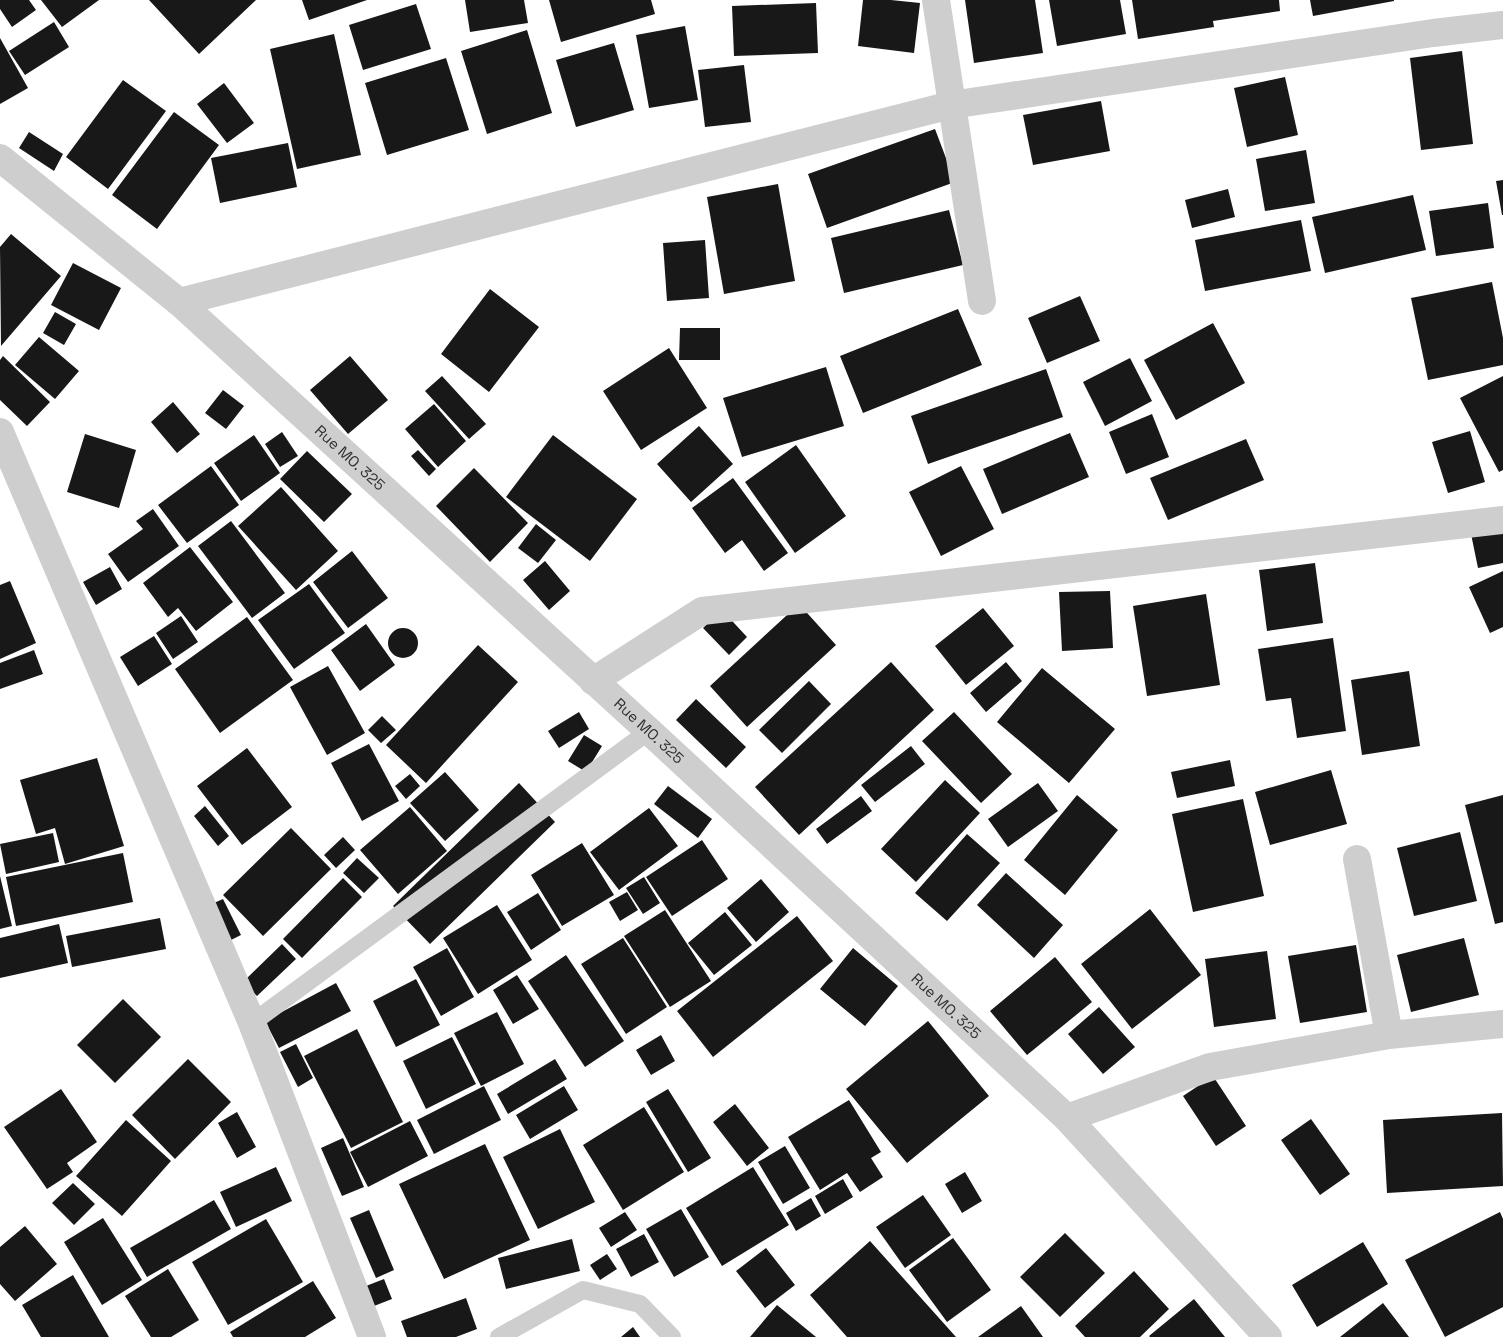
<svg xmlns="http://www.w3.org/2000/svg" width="1503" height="1337" viewBox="0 0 1503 1337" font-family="'Space Grotesk',sans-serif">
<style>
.building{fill:#181818}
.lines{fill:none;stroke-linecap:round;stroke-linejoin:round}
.service{stroke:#cecece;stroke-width:18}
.minor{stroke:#cecece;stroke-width:28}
.tertiary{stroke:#cecece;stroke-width:28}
.labels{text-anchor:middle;stroke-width:5;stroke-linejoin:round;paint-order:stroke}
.street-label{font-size:15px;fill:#313131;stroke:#fff}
</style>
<rect width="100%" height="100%" fill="#fff"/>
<path class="building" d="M0,0h29l7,10 -24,17 -12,-18z
M41,0h58l-37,27z
M149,0h107l-57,54z
M302,0h65l-58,20z
M465,0h59l4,23 -58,9z
M549,0h102l4,14 -94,28z
M863,0h28l29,3 -6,50 -56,-7z
M965,0h70l8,53 -69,10z
M1049,0h71l6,34 -69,12z
M1132,0h147l1,11 -67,10 1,6 -76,12z
M1310,0h84v1l-81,15z
M816,3l2,50 -84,3 -2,-50z
M416,4l15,45 -68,21 -14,-45z
M54,22l15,25 -44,28 -16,-24z
M685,26l13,74 -49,8 -13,-73z
M527,30l25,83 -65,21 -26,-83z
M334,34l27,121 -64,14 -27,-120z
M0,38l28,50 -28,16z
M614,43l20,67 -58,17 -20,-67z
M1462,51l11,93 -52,6 -11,-92z
M446,58l23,72 -82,25 -22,-72z
M744,65l7,57 -46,5 -7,-57z
M1285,77l13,58 -51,12 -13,-59z
M123,80l43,31 -58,78 -42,-32z
M224,83l30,40 -27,20 -30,-39z
M1101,101l9,50 -77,14 -10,-50z
M174,112l45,33 -62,84 -45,-34z
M935,129l20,53 -128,46 -19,-54z
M29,132l34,22 -9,17 -35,-23z
M288,143l9,44 -77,16 -9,-45z
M1306,150l9,53 -50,8 -9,-52z
M1503,180v35h-1l-6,-34z
M778,184l17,97 -71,13 -17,-97z
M1228,189l7,28 -43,11 -7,-28z
M1413,195l13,55 -101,23 -13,-56z
M1488,203l6,45 -58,8 -7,-45z
M949,210l14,55 -119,28 -13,-55z
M1301,220l10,51 -106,20 -10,-51z
M11,234l50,42 -60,70 -1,-99z
M705,240l4,58 -42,3 -4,-58z
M73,263l48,25 -22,42 -48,-25z
M1492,282l11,56v27l-75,15 -17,-82z
M490,289l49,38 -50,65 -48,-38z
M1080,296l20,45 -53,22 -19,-45z
M958,309l24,56 -119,48 -23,-57z
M55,312l21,12 -12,21 -21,-12z
M1213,323l32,60 -69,37 -32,-60z
M680,328h40v32h-41z
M39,337l40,34 -24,28 -40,-34z
M669,348l38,60 -66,42 -38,-59z
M3,356l47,46 -23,24 -27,-26v-40z
M350,356l38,44 -40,34 -38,-44z
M1130,358l22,43 -47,25 -22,-44z
M826,367l18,59 -102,31 -19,-59z
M1046,369l17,48 -135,47 -17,-48z
M442,376l44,48 -17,15 -44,-48z
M1503,376v94l-4,2 -39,-74z
M223,390l21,16 -18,23 -21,-16z
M173,402l27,32 -23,19 -26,-31z
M434,404l32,37 -28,26 -33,-38z
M1152,414l17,43 -43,17 -17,-42z
M699,426l34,38 -42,38 -34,-38z
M1470,431l15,51 -37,11 -16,-51z
M282,432l16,24 -18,11 -15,-23z
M1070,433l19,44 -87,37 -19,-45z
M85,434l51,16 -17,58 -52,-16z
M254,435l26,38 -39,28 -27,-38z
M553,435l84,64 -47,62 -84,-64z
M1246,439l18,41 -96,40 -18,-42z
M796,445l50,71 -51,37 -50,-71z
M418,450l18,19 -7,7 -18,-20z
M307,451l45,43 -28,28 -44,-43z
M211,466l28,39 -52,38 -29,-38z
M961,466l33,63 -53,27 -32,-64z
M474,468l54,55 -38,39 -54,-56z
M733,478l55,75 -24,18 -22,-31 -17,13 -33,-45z
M281,487l57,64 -42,39 -58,-64z
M153,509l26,37 -51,36 -20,-28 35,-25 -7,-8z
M231,521l54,72 -33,25 -54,-72z
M536,524l20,16 -18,23 -20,-15z
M1503,529v34l-25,5 -7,-34z
M190,547l43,55 -37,29 -18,-23 -10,9 -25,-34z
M352,551l36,47 -40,30 -35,-46z
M545,561l25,30 -21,19 -26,-30z
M1315,563l8,60 -56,8 -8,-61z
M110,567l12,22 -26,16 -13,-23z
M1503,571v56l-13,6 -21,-46z
M10,581l26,62 -36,16v-74z
M309,584l36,49 -51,36 -36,-49z
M1110,591l3,57 -51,3 -3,-59z
M1206,594l14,91 -73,11 -14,-90z
M799,604l37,41 -89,82 -37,-41z
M983,608l31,38 -48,39 -31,-39z
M722,610l25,27 -18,18 -26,-27z
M181,616l17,26 -25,17 -17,-26z
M247,617l46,63 -73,53 -45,-64z
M366,624l29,41 -35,26 -29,-41z
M388 643a15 15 0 1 1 30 0a15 15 0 1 1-30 0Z
M154,636l18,28 -34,22 -18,-29z
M1333,638l13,93 -49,7 -6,-40 -25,3 -8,-52z
M478,645l40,37 -92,101 -40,-38z
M34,650l9,24 -43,15v-26z
M891,662l43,48 -135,125 -44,-48z
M1006,662l16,19 -36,31 -16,-19z
M328,666l37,67 -38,22 -37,-68z
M1042,668l73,61 -46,54 -72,-61z
M1409,671l11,75 -58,9 -11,-75z
M809,681l22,23 -49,49 -23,-23z
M696,699l50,48 -20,21 -50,-48z
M579,712l10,17 -30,19 -11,-17z
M954,712l58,62 -31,29 -59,-62z
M382,716l14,14 -15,13 -13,-13z
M584,735l18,11 -16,26 -18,-11z
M369,744l30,57 -37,20 -31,-58z
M911,746l14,18 -50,38 -14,-17z
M247,748l45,59 -50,38 -45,-59z
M97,758l27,88 -59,18 -10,-36 -19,6 -16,-54z
M1230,760l5,26 -58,12 -6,-26z
M1331,770l16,54 -77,21 -15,-53z
M445,772l34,38 -34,31 -35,-38z
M410,774l10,12 -14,13 -11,-13z
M945,780l35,33 -64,69 -35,-33z
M519,783l36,39 -125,122 -37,-38z
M1038,783l20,28 -50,36 -20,-28z
M668,786l44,33 -14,19 -44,-34z
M1077,795l41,35 -53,65 -41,-35z
M1503,795v127l-8,2 -30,-119z
M861,796l11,15 -45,33 -11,-15z
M1243,799l21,97 -71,16 -21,-98z
M205,806l24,30 -11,10 -24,-30z
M410,807l37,44 -49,43 -38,-44z
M649,808l29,38 -59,44 -29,-38z
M291,828l40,41 -68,67 -40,-41z
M1460,832l17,69 -63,15 -17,-68z
M53,833l6,29 -53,12 -6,-30z
M967,834l33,29 -53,58 -32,-28z
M343,837l12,13 -19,18 -12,-13z
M702,840l26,39 -56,37 -26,-39z
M582,843l32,52 -52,31 -31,-51z
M123,853l10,49 -117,24 -10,-49z
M357,858l22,20 -15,15 -21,-20z
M1006,873l57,52 -29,33 -57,-53z
M0,876l12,50 -12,3z
M644,877l16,26 -17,11 -17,-26z
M343,878l19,19 -60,61 -19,-19z
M761,879l28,33 -33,30 -29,-34z
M627,892l11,18 -18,11 -11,-19z
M538,893l23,37 -30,20 -24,-38z
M223,899l18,36 -16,8 -18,-37z
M497,905l35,55 -54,34 -35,-56z
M1150,909l51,66 -69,54 -51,-65z
M665,910l46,71 -41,26 -46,-71z
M725,912l27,33 -38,30 -26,-32z
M797,916l36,45 -120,96 -36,-46z
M160,918l6,31 -94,18 -6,-31z
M59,924l9,39 -68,15v-40z
M623,938l44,69 -41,27 -45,-70z
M1464,938l15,57 -68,17 -14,-57z
M282,944l14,15 -39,37 -14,-14z
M1356,945l11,67 -67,11 -12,-67z
M447,948l27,49 -33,19 -28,-49z
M853,948l45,38 -33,40 -45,-37z
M1267,951l9,68 -62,8 -9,-68z
M566,955l58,86 -39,26 -57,-86z
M1055,957l37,45 -65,53 -37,-44z
M517,975l22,34 -26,15 -20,-34z
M416,979l24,46 -44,22 -23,-46z
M336,983l15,28 -72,37 -14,-27z
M123,999l38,38 -46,46 -38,-38z
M1099,1007l36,40 -32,27 -35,-40z
M497,1012l27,52 -43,22 -27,-53z
M928,1021l61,75 -82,67 -61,-74z
M357,1029l46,93 -52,26 -47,-92z
M661,1035l14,26 -24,14 -15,-25z
M452,1037l24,47 -50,25 -23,-48z
M296,1044l17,34 -15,9 -18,-35z
M188,1059l43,43 -56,57 -43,-44z
M555,1059l12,20 -59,35 -11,-20z
M1213,1076l33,50 -30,20 -33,-50z
M484,1086l17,34 -67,34 -17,-34z
M564,1086l14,24 -48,29 -14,-24z
M61,1089l36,53 -30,21 6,9 -26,17 -43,-62z
M668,1089l43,69 -23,14 -42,-70z
M849,1100l32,52 -10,6 12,19 -23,15 -13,-19 -27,17 -32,-53z
M735,1104l34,44 -22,18 -34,-44z
M644,1107l40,65 -61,38 -40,-65z
M237,1112l19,35 -19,11 -19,-35z
M1502,1113l1,73 -116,7 -4,-73z
M1311,1119l39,55 -30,21 -39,-55z
M126,1120l45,41 -49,55 -46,-40z
M410,1121l18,35 -60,31 -18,-35z
M560,1129l35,73 -57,27 -35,-72z
M343,1138l21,49 -22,9 -21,-48z
M485,1144l45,96 -86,39 -45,-95z
M785,1146l25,42 -27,16 -25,-42z
M276,1167l16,34 -56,26 -16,-35z
M753,1167l36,58 -67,41 -36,-58z
M965,1172l17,29 -20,12 -17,-29z
M843,1179l10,18 -28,17 -10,-18z
M73,1183l22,21 -21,21 -22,-22z
M923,1195l28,40 -46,33 -29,-41z
M811,1198l10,18 -25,15 -10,-18z
M214,1200l17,29 -84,48 -17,-29z
M681,1209l28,48 -35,20 -28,-48z
M369,1210l25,60 -18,8 -26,-60z
M625,1212l12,18 -26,17 -12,-19z
M1500,1212l3,7v88l-58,30 -40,-77z
M103,1218l39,62 -40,25 -38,-63z
M266,1219l37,63 -75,43 -36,-63z
M25,1226l32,38 -42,37 -15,-17v-37z
M1065,1233l40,40 -45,44 -40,-40z
M644,1234l15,28 -28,15 -15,-28z
M953,1238l38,52 -44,32 -38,-52z
M572,1239l8,32 -74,18 -8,-31z
M870,1241l86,96h-109l-37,-42z
M1363,1242l25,42 -71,43 -25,-42z
M766,1248l29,37 -30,23 -29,-37z
M607,1254l10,15 -17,11 -10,-15z
M168,1269l31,51 -28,17h-20l-26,-41z
M1134,1271l35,38 -29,28h-55l-10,-11z
M73,1275l36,62h-68l-19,-32z
M384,1279l8,20 -18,7 -8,-20z
M313,1281l23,37 -31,19h-72l-3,-5z
M466,1298l11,31 -21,8h-49l-6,-16z
M1194,1299l31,38h-75l-1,-1z
M1383,1303l26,34h-69z
M777,1305l39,32h-66z
M1021,1306l22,31h-65z
M633,1327l7,10h-19z"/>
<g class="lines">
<path class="service" d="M252,1023l397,-292
M499,1337l84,-47 57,14 32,33"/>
<path class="minor" d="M936,0l46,301
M179,302l772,-197 482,-72 70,-8
M0,432l252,591 120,314
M593,681l109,-70 801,-91
M1357,859l32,176
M1067,1118l143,-51 179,-32 114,-11"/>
<path class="tertiary" id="s1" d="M0,158l179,144 470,429 418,387 201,219"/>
</g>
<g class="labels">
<g class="street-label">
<text dy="5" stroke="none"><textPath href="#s1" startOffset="461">Rue MO. 325</textPath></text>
<text dy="5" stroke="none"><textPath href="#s1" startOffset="866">Rue MO. 325</textPath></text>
<text dy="5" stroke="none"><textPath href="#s1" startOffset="1271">Rue MO. 325</textPath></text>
</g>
</g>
</svg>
